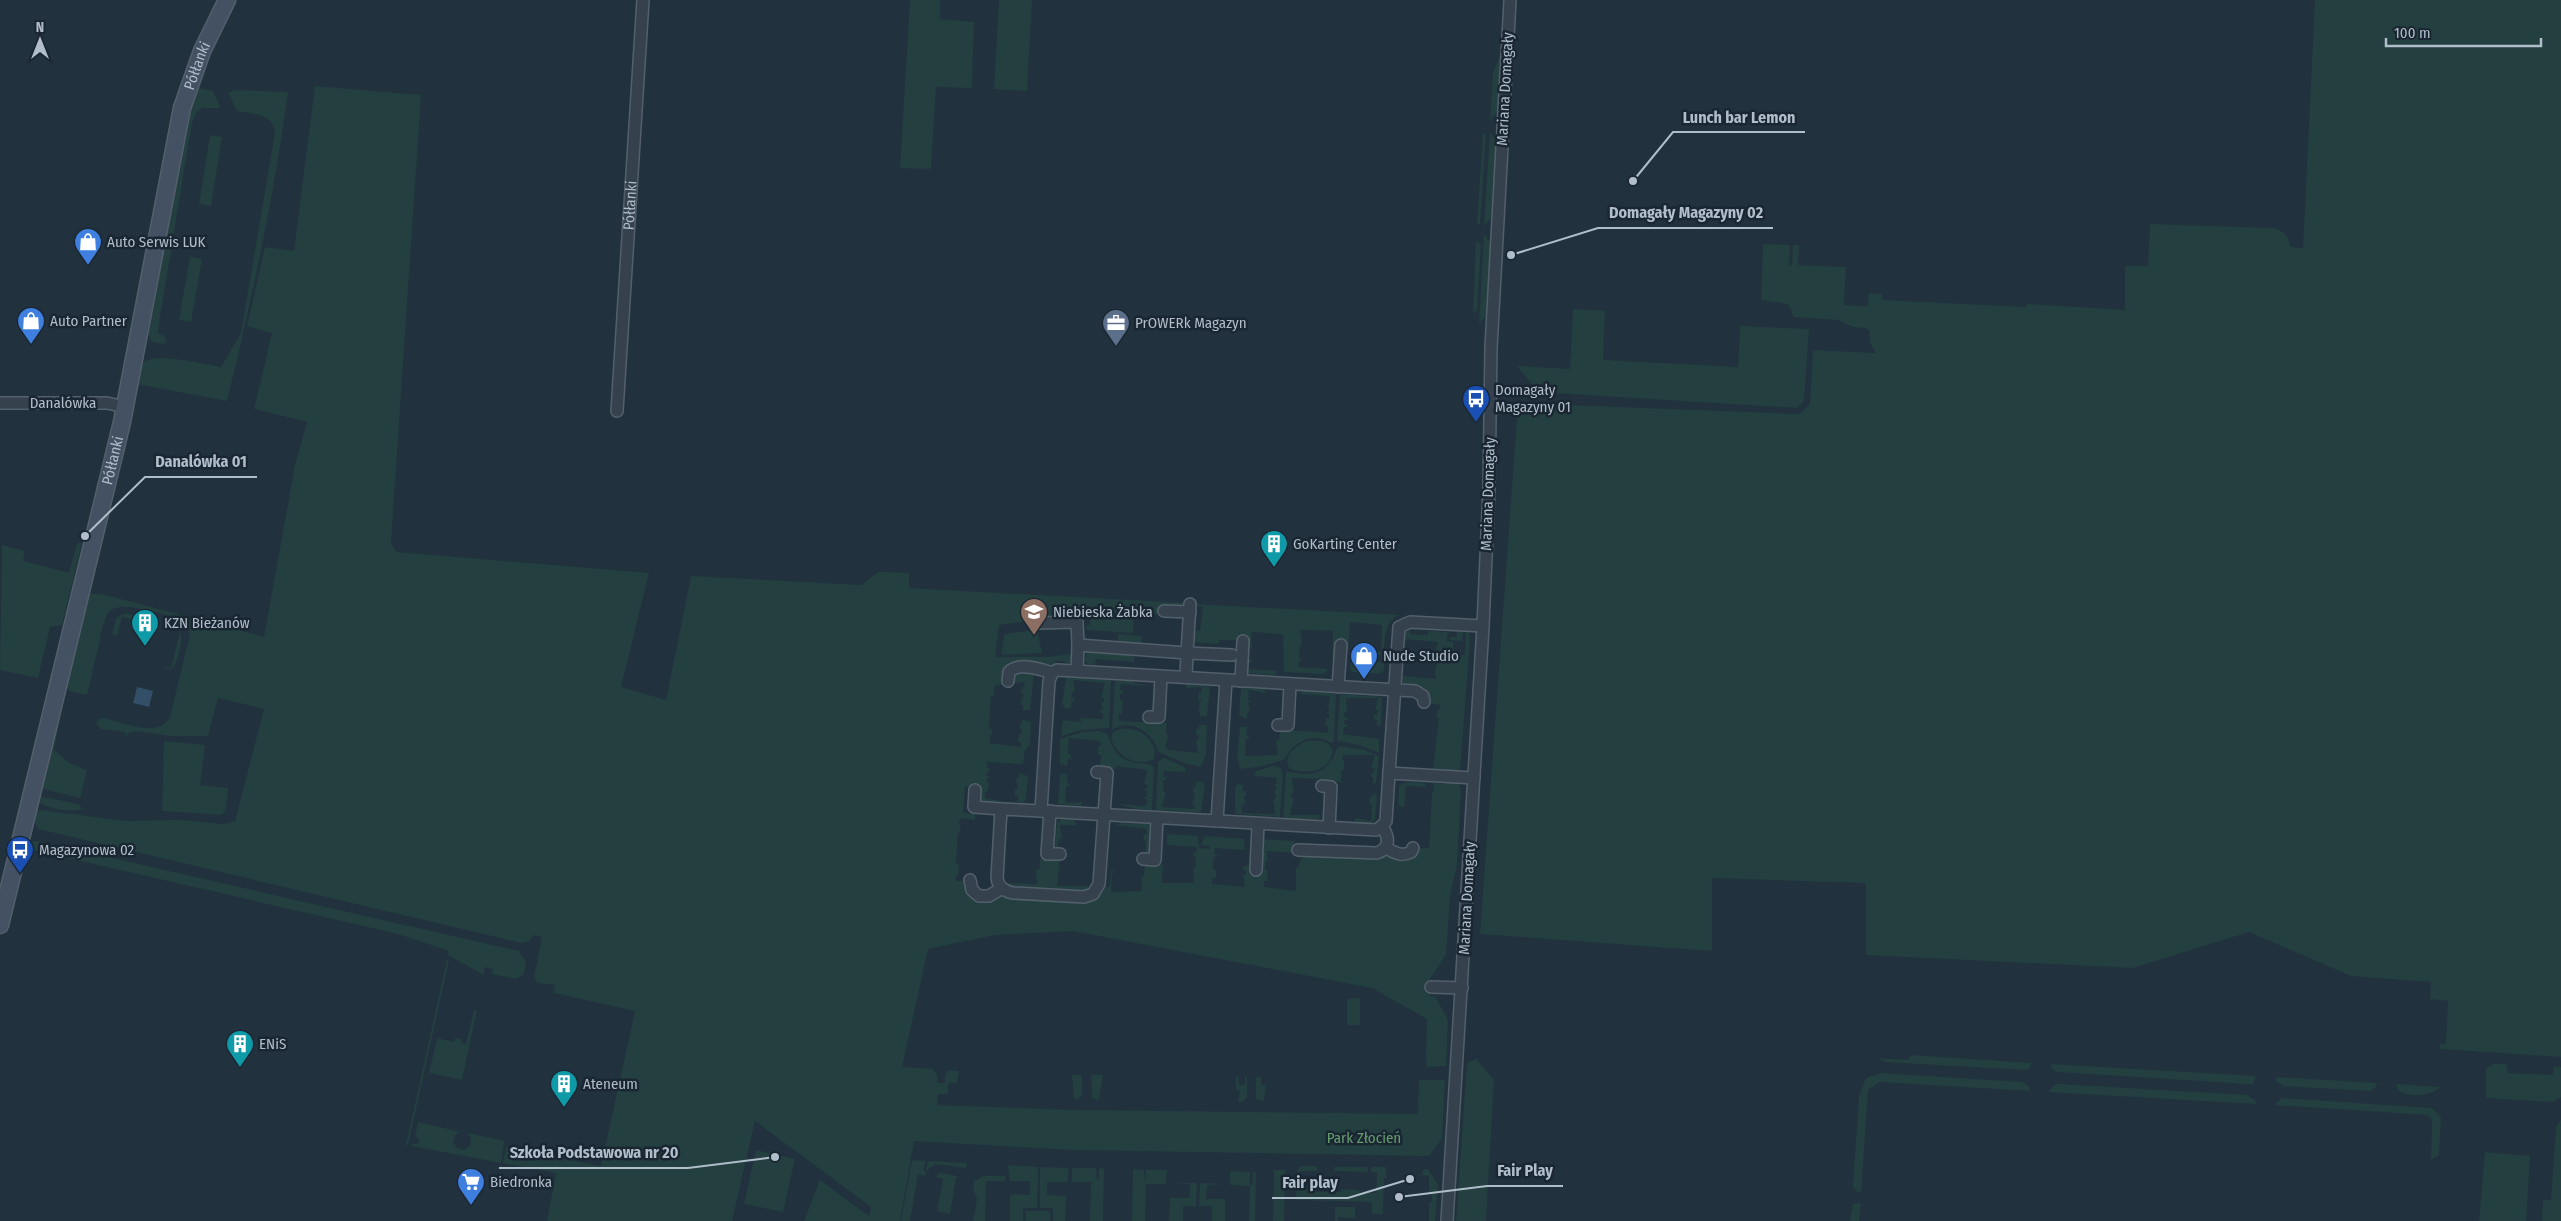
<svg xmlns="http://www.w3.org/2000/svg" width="2561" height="1221" viewBox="0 0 2561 1221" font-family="'Fira Sans Condensed',sans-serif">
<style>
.green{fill:#233f3f}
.water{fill:#334e67}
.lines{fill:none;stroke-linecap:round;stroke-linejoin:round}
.street-casing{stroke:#53606c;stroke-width:14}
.secondary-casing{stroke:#53606c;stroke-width:19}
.street{stroke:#35424e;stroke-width:11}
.secondary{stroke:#435162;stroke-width:16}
.labels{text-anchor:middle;stroke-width:5;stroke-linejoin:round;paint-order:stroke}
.street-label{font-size:15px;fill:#b0bdca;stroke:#1a2733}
.poi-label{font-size:15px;fill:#b0bdca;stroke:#1a2733;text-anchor:start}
.park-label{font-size:15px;fill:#659d6c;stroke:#1a2733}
.leader{fill:none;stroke:#b0bdca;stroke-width:2}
.callout-dot{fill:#b0bdca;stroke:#1a2733;stroke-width:2}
.callout-label{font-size:16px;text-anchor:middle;font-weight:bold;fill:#b0bdca;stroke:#1a2733;stroke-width:5;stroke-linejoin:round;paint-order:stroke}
</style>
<rect width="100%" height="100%" fill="#21313e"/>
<path class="green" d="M910,0h30v19l34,3 -2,66 -36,-1 -5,82 -31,-1z
M999,0h33l-5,91 -33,-2z
M2315,0h246v1057l-121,-8v-5h6l2,-43 -18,-2 1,-17 -80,-6 -102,-44 -116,36 -267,-13v-72l-154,-5v73l-232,-17 38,-531 282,11 10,-10 3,-54 63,3 -6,-10 -1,-13 -4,-2 -12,-1 -15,-7 -44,-3 -6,-13 -27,-4 2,-56 27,1 -1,21 3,-1 1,-20h6l-1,20 48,2 -2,38 24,1 1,-13 13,1 1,6 143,7 1,-3 98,6v-44h23l2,-42 125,4 11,6 5,13 12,1z
M1500,56l-2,55 -8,9 3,-48z
M315,86l106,9 -30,448 6,9 252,21 -28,114 45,13 25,-124 170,9 17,-13 31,1v15l277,15 -7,3 -16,-1v9l-29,-1 -1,20 -46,-3 -1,-4 4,-1v-7l-30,-1 -61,8 -4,32h51l26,-3 -1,8 -4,2 -3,-3h-8l-3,5 -43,-3 -6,6 -1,16h-8l-1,11h-3l-2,33h4l-4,14 32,4v-5h-3l1,-8h3l-3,-10h3v-5l9,3 -1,23 -5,5 -2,14 -36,-2v6h3l-4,7 3,1 -3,7h3l-1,8h-3v7l20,4 -4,3c-5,0 -13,0 -17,-2 -10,-5 1,-16 -19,-17l-2,27 12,1v6l-13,-2 -3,3 2,12h-3l-2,31h3l-1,10 -3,4 2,3h8l1,12 10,9 30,-6 91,1 9,-10h3l4,-24 -1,8h3l-3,3 -1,18 31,-1 -1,-14 3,-1 1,-12 18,1 -1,18h32l-1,-15h2l1,-4 -3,-2 3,-1v-4l-3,-1v-3h3l1,-6 -30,-2v-10l3,-1 28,2 1,12 11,1v-3l-9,-1 4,-9 39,3 1,11 -30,-2 -1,6h3v3h-3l-1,12 3,1v8h-3l-1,6 33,3 -2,-12h3v-4l-3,-1v-3l6,-2 2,-30 11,4 32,2 2,12 -30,-2 2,10h-3v9h3l-1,11h-3v6l32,4v-23l2,-1 4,-11 83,-1 27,2 5,-2 2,-7h10l3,-55 2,-2 -1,-8 10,1v-4l16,2 2,9 -4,74 -7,31 -4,59 -16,24v17h5l13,24 -2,46 -20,1 1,-48 -55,-31 -299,-57 -78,4 -67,14 -26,118 31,2 4,6v8h8v-8l4,-5 10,1 -2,12h-9v11h-10l-1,11 136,5 345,4 1,-34h26l-3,58 -13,18 -357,-6 -158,-9 -14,80h-96l16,-41 49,36 2,-9 -116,-86 -23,100h-185l9,-48 -53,-10 3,-16 4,1 -1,7 7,2 2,-7 83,16 34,-155 -81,-18 1,-8 -18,-2 -3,-6 8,-40 -9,-2 -3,6 -8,2 -484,-114 -5,-11 2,-7 5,-1 87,11 54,-1 42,4 12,-3 29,-112 -46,-11 -10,38h-37l-35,-5 -7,2 -4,5 1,-6 -25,-3 -5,-6 2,-4 6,-1c19,4 54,21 66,-1l20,-83 -3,-8 -9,-7c-15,-4 -57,-20 -69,-7 -5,6 -6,15 -8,22h-2l2,3 -8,31 -2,1 2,1 -6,25 -18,-4 -3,-8 22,-90 18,2 158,42 31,-172 12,-43 -53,-13 18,-76 -25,-7 18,-79 29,4z
M200,88l13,3 7,15 -1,2h-17l-6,5 -4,10 -32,194 -2,16 6,3 2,5 -1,3 -13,-2c-11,-19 5,-34 2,-45l37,-192 4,-15z
M233,90l55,2c-14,105 -36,207 -61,309l-91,-17 4,-19c13,-15 62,-1 81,2l20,-34 34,-201c-3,-19 -23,-18 -38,-21l-9,-19h4z
M1490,131l6,10 -4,76 -8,9z
M1483,133l3,1 -6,90h-3z
M210,135l12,2 -11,69 -12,-2z
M1484,234l7,10 -4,71 -8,9z
M1476,242l5,2 -4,67 -4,1z
M190,257l12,2 -11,63 -12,-2z
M1573,309l32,2 -2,49 135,7 2,-41 69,3 -5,72 -7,7 -259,-16 -21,-26 53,3z
M77,543h5l-20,82 -12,2 -12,51 -38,-8 2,-125 23,6 -2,10 46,12z
M1194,604l206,11c-20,6 -15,39 -16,55l-4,4 -28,-2 -2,-3 1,-9 30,2v-7h-3v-3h3l1,-27 -32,-3 -2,28h-3l-10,10h-3l1,-29 -32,-1 1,16h-2l-1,12h3l-1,3h-2l-1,6 30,2 -4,5 -40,-2 -1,-38 -32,-2 1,16h-3v11l3,1 -1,3h-2l-1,6 30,2 -3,4 -28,-2v-33h-28l-1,4 -26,-2 1,-12 7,1 3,-24 -9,-1z
M126,613l18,5 -1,4 -21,-5 -5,19 -5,-1 4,-17z
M172,625l8,4c4,9 -2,37 -10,41l-8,-4 9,2 9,-37 -9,-3z
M1450,628l13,1 -1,12 -12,-1v-3h7v-8l-9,2 -1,10 6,1v13h12l1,-26 2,1 2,10 -10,131 -27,-2 6,-51h-3l1,-8 3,-2v-3l-11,-2v-9l-5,-6 -21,-3v-9l33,3 -2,-10h2l1,-11 -3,-1 4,-15 -33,-3 -3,28 4,-35 4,-2v4l18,1v-4l19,1z
M1037,630l5,23 -41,2 3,-21z
M1118,634l24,2 -1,9 -23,-3z
M1087,650l47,4v8l-38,-3 -1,6 -7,-1 -3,-3z
M1019,672h15l-4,38h-7v-5h-3l4,-11h-3l1,-7h2l1,-5 -12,1 2,-9z
M1066,677l45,3 -2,48 -28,2 -20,6 2,-16 18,2v-4l22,1v-6h-3v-3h3l-2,-7 3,-1v-4h-3l4,-15 -32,-3 2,13 -3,-1 -1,5 3,1v3h-3v7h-6l-3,-4z
M1115,681h17l2,2 17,3 -30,-2 -1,6 3,1v3h-3v6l3,1 -1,13h-3v7l48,2 -1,11 3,1 -4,12 3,3 30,3 -2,-13h2l1,-4 -3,-1v-6h3v-4h8l-1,29 -5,13 -17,-4 -26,-11c-4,-19 -28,-35 -46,-22z
M1186,684l24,3 -3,29h-7v-5h-2l3,-11h-3l1,-8h2l1,-5 -16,1z
M1241,688l25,1 -1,4 -16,-3 -1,10h3l-3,3 2,9 -2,-1 -1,8 -8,-4z
M1303,691l33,3 -2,47 -3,2c-18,-12 -38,-1 -47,17l-26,7 -18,2 -3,-14 3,-28h7l-1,8 3,1v2l-3,1 -1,17 33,-1 -2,-14h3l1,-12 48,4v-7h-3l1,-8h3v-5h-3l3,-2v-5h-3l3,-3 1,-7 -30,-2z
M1340,694l42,3 -1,27 -2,2h-2v-6l-3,-1v-4h3l1,-5h-3l3,-12h-32l1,14h-2l-1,5h3v3h-3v4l3,1v2h-3l-1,7 36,5v14l-20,-8 -22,-4z
M59,724l-5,26 15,13 18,7 -7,28 -37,-9 -3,-3 15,-60z
M1120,729c16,-2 28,4 35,20l-1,10c-17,9 -38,-3 -43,-21l2,-6z
M1099,731l8,3c7,17 12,27 32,29 6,1 10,0 15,4l-2,43 -16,-1 -20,-5 30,2 1,-6 -3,-1v-2h3v-5l-3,-3h3l1,-4 -4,-1 4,-14 -32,-4v3l-16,-1 1,-13h-3v-8l3,-2 -1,-4 -31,-3 -1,16 3,1v4h-3l-1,7 -7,-2v-25l22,-7z
M164,741l41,4 -5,40 28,3 -2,21 -4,6 -60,-4z
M1307,741c10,-1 22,-2 26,10 -4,21 -26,24 -43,18 -9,-12 6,-24 17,-28z
M1340,746l24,4 15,6 -3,27 -3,1v-7h-2v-4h3v-5h-3l4,-13h-31l-2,3 2,4v8h-3v12l-16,-1v-2l-33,-1 2,15h-3v5h3l-4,17h30l-1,4h-34l-2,-2 3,-46c18,4 34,7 46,-12 4,-5 2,-10 8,-13z
M1164,758l21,9 1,5 -22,-1 -1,6h4l-1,3h-3v5l3,2h-3v5h3l-4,15 32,2 1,-4h-3l3,-11 -2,-1v-6h3v-5h6l3,3 -4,27 -45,-2 2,-48z
M1274,766l7,2 2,7 -3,42 -45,-3v-27l3,-3 5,1v6h3v5h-3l2,3v5h-3v9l33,1 -2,-15h2l1,-4 -3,-4h3v-4l-2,-3h2l1,-6 -23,-2 2,-5z
M1019,773l9,3 -2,24 -3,3 -6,-1 1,-6h-3v-7h3l-2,-11h3z
M1060,774h7v9h2v3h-3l-1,17 17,-1 -1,4 -23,-2z
M1406,782l20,1 -1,4 -19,-1 -2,21 -6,-1 1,-21z
M1373,793l4,2 -2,25 -4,3h-16v-5l16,3 1,-10 -3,-2h3v-5h-3l1,-7h2z
M40,796l38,8 5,5c-12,4 -34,0 -44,-7z
M1062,819l12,1 3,5h-17l2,14h-3l-1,10 -3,-3 2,-23z
M1121,823l29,1 -1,29 -4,1 1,-13h-3l1,-6 3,-2 -1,-4 -31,-4z
M38,841l481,110 7,10 -2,13 -8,5 -24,-5 1,-5 -9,-2v8l-36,-20 1,-4 -51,-17 -374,-86 6,-6z
M1040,859l20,2 -3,25h31l2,5 -77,-2 -7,-3 2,-3 29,1 -1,-14h3z
M447,960h2l-41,185h-2z
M1360,998v27h-13v-26z
M474,1010h3l-15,70 -33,-7 8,-35 17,4 1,-4 7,1 -1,4 5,1z
M1911,1055l121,8 -3,6 -3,1 -140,-8 -8,-4 30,2z
M1476,1059l18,21 -8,141h-30l11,-158z
M2050,1064l206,12 -3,8h-5l-191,-12 -4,-2z
M2506,1064l2,9 45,2 1,-9 7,1v30l-9,5 -66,-4v-29l7,-5z
M1881,1073l141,9 7,4 1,5 -150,-9 -12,8 -7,103 -5,-2 -3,-5 6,-90 7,-18z
M1072,1075h10v20l-4,4h-4z
M1091,1075h12l-4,25 -7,-2z
M1236,1077h3v8h6v-8h2v20l-4,5h-5l2,-12h-4z
M1256,1077h5v8h5l-2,17 -8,-3z
M2276,1077l101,6 -1,4 -6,4 -87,-5 -7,-5z
M2058,1084l189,11 8,5 1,4 -208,-12 6,-7z
M2396,1084l45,3c-10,9 -33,11 -43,3z
M2282,1098l150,10 9,10 -2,37 -8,5 1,-40 -4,-5 -154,-10z
M2561,1119v102h-19l1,-21h8l5,-72z
M418,1122l43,10 -6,3 -2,7 4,6 7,2 6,-4 1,-7 -3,-6 36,8 -3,22 -89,-17 1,-2h5l1,-5 -4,-2z
M756,1150l39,9 -12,53 -39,-8z
M2485,1152l45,4 -4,65h-47z
M912,1160l13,1 -1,10h2l2,-10 39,2 -1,5 -30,-4 -10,7 -1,5 -7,-2 -8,47h-9z
M1008,1165l30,2 -1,41h-14v13h-13v-27l20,1v-14h-20z
M1300,1166h17v5h-17l-1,17 9,1v3h33l1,-3 17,1 1,3h16l1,-21h-6v-5h15v11h-2l-1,36h-11v-12l-76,-2 1,-29z
M1040,1167l29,1 -2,14h-20v13l19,1 -1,25h-12v-13h-13z
M1334,1167h34v5l-34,-1z
M1072,1168h24l1,12h2v-11l5,-1 -1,53h-13l1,-39h-19z
M1133,1169l11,1 1,13 1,-13h21l-1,14h-20l-1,37h-13z
M1424,1169h4l10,16 -3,36h-6v-19h3v-8l-3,-1v-17l-8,-1z
M1266,1170h19l-1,51h-11l1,-50z
M1230,1171l20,1v14l2,-1 1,-13h3l-1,49h-6l1,-35 -20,-1z
M939,1173l25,4h-8l-6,37 -13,-3 6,-32 -8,-2z
M984,1176h21v5h-19l-1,40h-12l4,-22 -4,-9 1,-9z
M1170,1183h27l-1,23h-13v15h-14l1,-23h19l1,-14z
M1200,1183l27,1 -20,1 -1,14h19v22h-13v-15h-13z
M1861,1203l-2,18h-9l3,-17z
M1335,1207h20v11l-17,-1v4h-3z
M1026,1211h24v10h-24z"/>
<path class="water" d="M137,687l16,4 -4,16 -16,-4z"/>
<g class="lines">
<defs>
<g id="street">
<path d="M0,403h107l18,4"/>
<path id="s1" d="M617,411l26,-411"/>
<path d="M1190,604l-3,49 45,2"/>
<path d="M1164,611l26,1"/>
<path d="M1038,623l39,-1 1,23"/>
<path d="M1077,671l1,-26 109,8 -1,24"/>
<path d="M1008,681l1,-9c9,-10 32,-3 43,1"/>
<path d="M1241,681l2,-40"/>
<path d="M1338,687l3,-42"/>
<path d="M1424,702l-1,-6 -8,-5 -358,-21 -5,3 -3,8 -8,130 335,19 6,-4 4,-5 3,-48 85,5"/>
<path d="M1149,717h10l2,-41"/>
<path d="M1278,725h10l2,-41"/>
<path d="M1389,773l10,-146 11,-5 73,4"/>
<path d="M1322,786l9,1 -2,41"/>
<path d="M975,790l-1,17 27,2"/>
<path d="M1041,811l-40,-2 -4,69c1,9 8,14 17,15l70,4 9,-3 6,-10 8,-111 -10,-1"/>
<path d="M1050,811l-3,43h13"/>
<path d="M1217,821l9,-141"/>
<path d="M1386,848c9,5 16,9 25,4l2,-4"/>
<path d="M1298,850l79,3c14,-5 12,-16 5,-27"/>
<path d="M1143,859l12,1 2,-42"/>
<path d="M1256,870l2,-46"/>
<path d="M970,880l2,10 7,6h10l13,-8"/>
<path d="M1431,987l31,1"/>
<path d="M1447,1221l36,-595 6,-138 2,-140 19,-348"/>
</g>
<g id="secondary">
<path id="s2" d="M0,925l122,-503 60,-314 20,-57 25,-51"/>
</g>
</defs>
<use href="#street" class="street-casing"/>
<use href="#secondary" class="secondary-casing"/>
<use href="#street" class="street"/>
<use href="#secondary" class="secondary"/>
</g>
<defs>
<symbol id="shop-pin" viewBox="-11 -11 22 30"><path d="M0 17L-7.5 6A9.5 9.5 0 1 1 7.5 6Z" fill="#3f7fe0" stroke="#1a2733"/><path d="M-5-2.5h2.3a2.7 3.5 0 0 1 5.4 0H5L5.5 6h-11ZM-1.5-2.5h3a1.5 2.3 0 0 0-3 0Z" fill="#fff"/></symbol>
<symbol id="office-pin" viewBox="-11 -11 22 30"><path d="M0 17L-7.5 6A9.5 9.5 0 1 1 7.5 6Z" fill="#5c6f8a" stroke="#1a2733"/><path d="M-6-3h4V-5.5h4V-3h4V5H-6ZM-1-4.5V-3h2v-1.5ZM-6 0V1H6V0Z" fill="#fff"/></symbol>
<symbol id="bus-pin" viewBox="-11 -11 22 30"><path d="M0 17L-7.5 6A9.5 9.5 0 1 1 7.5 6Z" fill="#1a4fb4" stroke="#1a2733"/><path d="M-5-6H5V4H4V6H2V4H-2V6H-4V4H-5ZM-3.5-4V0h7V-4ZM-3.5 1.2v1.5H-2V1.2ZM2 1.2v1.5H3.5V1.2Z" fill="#fff"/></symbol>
<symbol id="building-pin" viewBox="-11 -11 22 30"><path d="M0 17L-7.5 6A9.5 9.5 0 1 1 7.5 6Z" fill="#0f9aa8" stroke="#1a2733"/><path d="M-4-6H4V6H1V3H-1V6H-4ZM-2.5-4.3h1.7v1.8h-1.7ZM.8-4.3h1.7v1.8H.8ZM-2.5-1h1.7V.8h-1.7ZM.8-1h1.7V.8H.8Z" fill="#fff"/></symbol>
<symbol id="school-pin" viewBox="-11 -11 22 30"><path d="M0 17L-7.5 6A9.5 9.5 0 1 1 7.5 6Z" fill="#8d6e63" stroke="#1a2733"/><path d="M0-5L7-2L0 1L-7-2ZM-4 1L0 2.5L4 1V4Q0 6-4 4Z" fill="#fff"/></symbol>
<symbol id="supermarket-pin" viewBox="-11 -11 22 30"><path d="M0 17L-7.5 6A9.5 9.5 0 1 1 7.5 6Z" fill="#3f7fe0" stroke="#1a2733"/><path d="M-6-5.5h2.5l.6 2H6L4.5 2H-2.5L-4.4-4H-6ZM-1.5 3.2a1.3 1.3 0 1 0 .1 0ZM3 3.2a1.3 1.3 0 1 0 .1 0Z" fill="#fff"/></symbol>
</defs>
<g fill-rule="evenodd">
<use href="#shop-pin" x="72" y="226" width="32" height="43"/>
<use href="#shop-pin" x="15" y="305" width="32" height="43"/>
<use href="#office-pin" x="1100" y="307" width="32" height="43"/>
<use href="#bus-pin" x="1460" y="383" width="32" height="43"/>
<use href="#building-pin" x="1258" y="528" width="32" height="43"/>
<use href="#school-pin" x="1018" y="596" width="32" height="43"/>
<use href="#building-pin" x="129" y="607" width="32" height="43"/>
<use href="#shop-pin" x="1348" y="640" width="32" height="43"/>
<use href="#bus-pin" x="4" y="834" width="32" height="43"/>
<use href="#building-pin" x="224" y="1028" width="32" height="43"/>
<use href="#building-pin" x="548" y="1068" width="32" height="43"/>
<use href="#supermarket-pin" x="455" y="1166" width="32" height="43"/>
</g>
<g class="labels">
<g class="street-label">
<text dy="5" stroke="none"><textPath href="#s2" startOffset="882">Półłanki</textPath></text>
<text transform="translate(1505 89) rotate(-87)" y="5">Mariana Domagały</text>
<text dy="5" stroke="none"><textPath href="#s1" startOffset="206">Półłanki</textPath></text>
<text x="63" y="408">Danalówka</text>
<text dy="5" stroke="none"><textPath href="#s2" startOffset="478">Półłanki</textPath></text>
<text transform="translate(1488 494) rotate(-88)" y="5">Mariana Domagały</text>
<text transform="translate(1467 898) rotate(-87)" y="5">Mariana Domagały</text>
</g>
<g class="poi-label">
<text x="107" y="247">Auto Serwis LUK</text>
<text x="50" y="326">Auto Partner</text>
<text x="1135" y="328">PrOWERk Magazyn</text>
<text x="1495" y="395">Domagały<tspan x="1495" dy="17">Magazyny 01</tspan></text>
<text x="1293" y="549">GoKarting Center</text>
<text x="1053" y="617">Niebieska Żabka</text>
<text x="164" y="628">KZN Bieżanów</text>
<text x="1383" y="661">Nude Studio</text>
<text x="39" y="855">Magazynowa 02</text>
<text x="259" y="1049">ENiS</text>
<text x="583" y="1089">Ateneum</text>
<text x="490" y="1187">Biedronka</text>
</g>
<g class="park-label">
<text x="1364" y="1143">Park Złocień</text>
</g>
</g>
<path class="leader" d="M1633 181L1673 132H1805M1511 255L1598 228H1773M85 536L145 477H257M775 1157L688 1168H499M1399 1197L1487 1186H1563M1410 1179L1348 1198H1272"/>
<g class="callout-dot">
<circle cx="1633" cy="181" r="5"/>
<circle cx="1511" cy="255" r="5"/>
<circle cx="85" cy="536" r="5"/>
<circle cx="775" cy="1157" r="5"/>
<circle cx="1399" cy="1197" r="5"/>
<circle cx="1410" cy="1179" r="5"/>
</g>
<g class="callout-label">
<text x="1739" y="123">Lunch bar Lemon</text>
<text x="1686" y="218">Domagały Magazyny 02</text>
<text x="201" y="467">Danalówka 01</text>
<text x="594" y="1158">Szkoła Podstawowa nr 20</text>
<text x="1525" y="1176">Fair Play</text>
<text x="1310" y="1188">Fair play</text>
</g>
<g transform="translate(40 40)" stroke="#1a2733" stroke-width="4" paint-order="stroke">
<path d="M0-4L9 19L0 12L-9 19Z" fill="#b0bdca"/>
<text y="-8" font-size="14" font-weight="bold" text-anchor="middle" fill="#b0bdca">N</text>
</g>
<path d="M2386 38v8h155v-8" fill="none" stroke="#b0bdca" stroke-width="2.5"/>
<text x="2394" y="38" font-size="15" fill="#b0bdca" stroke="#1a2733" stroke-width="4" paint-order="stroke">100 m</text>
</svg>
